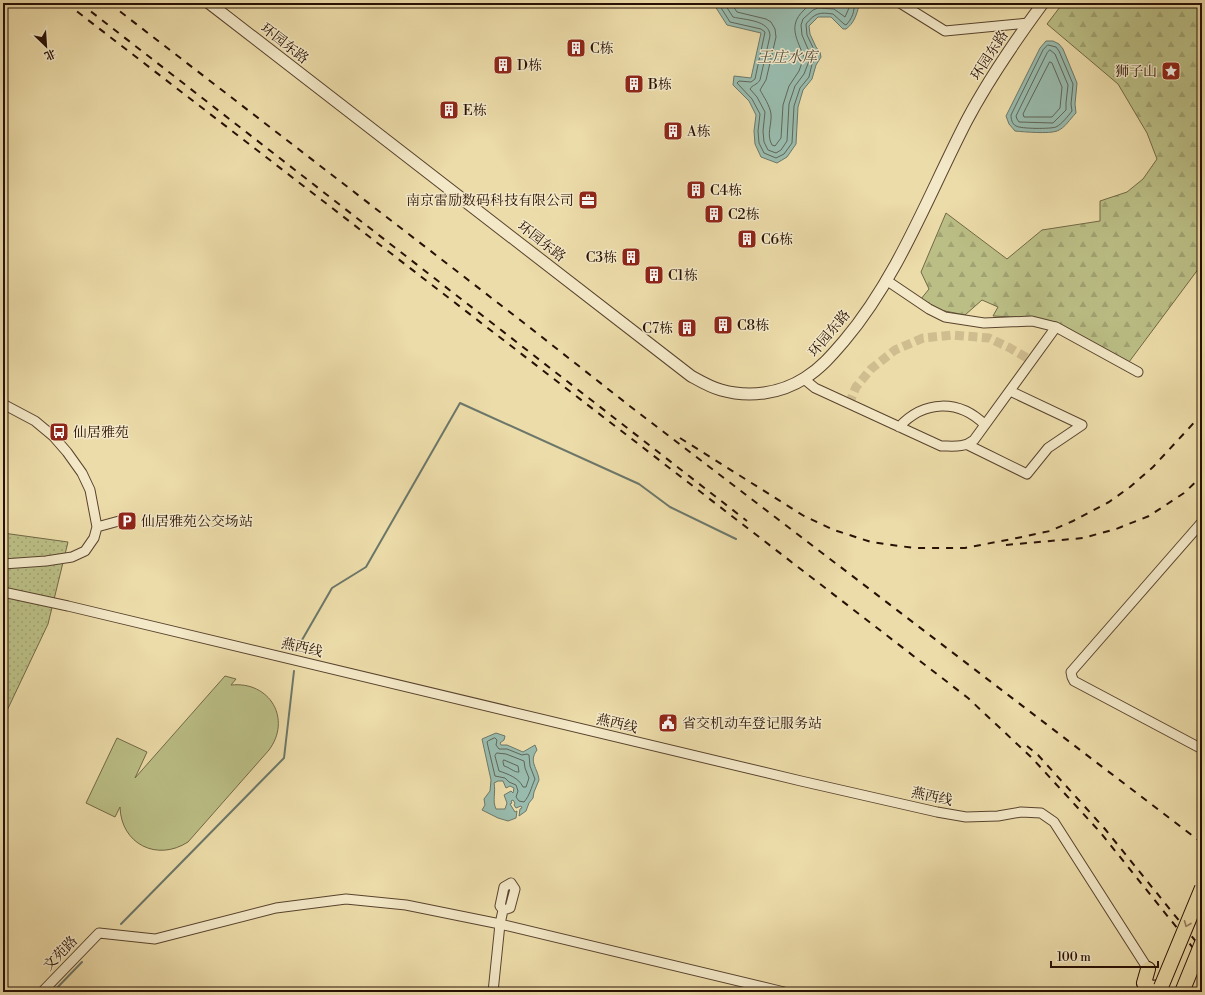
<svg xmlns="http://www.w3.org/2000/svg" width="1205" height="995" viewBox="0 0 1205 995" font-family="'Libre Bodoni','Noto Serif SC',serif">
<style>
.grass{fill:#bbbf86;stroke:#726846}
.forest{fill:url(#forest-firs);stroke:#726846}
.park{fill:url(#park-dots);stroke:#726846}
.water{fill:#99bbad;stroke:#6c776a;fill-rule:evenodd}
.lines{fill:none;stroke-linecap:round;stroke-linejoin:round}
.shore{stroke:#606659;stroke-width:1}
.stream{stroke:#6c776a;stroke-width:2}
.minor-tunnel{stroke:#cfbd90;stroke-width:9;stroke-dasharray:9 4.5;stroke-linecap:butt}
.minor-casing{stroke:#59432e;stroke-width:11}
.tertiary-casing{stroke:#59432e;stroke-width:13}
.trunk-casing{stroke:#281005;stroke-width:16}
.minor{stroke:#f3e8c7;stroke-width:9}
.tertiary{stroke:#f3e8c7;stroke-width:11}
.trunk{stroke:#ecdca9;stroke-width:14}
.rail{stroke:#281005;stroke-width:2;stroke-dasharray:7 7;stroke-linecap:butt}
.trunk-bridge-casing{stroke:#281005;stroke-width:16;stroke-linecap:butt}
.trunk-bridge{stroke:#ecdca9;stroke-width:14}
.oneway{stroke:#94805f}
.labels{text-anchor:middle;stroke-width:3;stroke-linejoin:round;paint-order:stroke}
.street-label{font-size:14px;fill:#281005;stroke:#f3e8c7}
.poi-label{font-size:14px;fill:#281005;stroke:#f3e8c7;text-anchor:start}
.water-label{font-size:15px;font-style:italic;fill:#504c40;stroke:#f3e8c7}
</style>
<defs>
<pattern id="forest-firs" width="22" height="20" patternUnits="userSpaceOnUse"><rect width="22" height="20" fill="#bbbf86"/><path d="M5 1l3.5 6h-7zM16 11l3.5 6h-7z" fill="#a1a372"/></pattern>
<pattern id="park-dots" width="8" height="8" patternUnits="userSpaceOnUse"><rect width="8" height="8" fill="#bbbf86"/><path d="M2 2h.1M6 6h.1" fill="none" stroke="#a1a372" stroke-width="1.8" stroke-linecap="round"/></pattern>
</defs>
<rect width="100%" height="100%" fill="#ecdca9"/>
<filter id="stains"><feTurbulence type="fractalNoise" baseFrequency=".005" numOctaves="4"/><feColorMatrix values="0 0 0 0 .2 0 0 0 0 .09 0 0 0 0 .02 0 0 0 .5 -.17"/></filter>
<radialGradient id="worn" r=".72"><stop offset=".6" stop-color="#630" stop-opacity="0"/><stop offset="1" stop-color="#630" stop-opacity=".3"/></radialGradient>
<path class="grass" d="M225,676l11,3 -5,6c39,-4 61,34 38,65l-81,92c-31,20 -67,2 -68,-35l-5,10 -29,-14 31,-65 30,14 -12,26z"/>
<path class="forest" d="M1063,3h139v261l-73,98 -65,-36 -32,-8 -39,-2 5,-9 -16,-7 -17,15 -25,-5 -19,-11 8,-10 -8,-17 25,-59 61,46 35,-29 58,-9v-20l27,-9 16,-13 14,-20 -10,-26 -29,-49 -71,-60z"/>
<path class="park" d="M3,533l65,9 -20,82 -45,95z"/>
<path class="water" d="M713,3h144l2,3c-3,10 -5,17 -13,23h-3l-12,-12h-13l-9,9 1,8 6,13 4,5 1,5 -5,8 -4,14 -9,11 -5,17 -2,37 -9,13 -10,6 -16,-6 -6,-13 -1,-13 2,-16 -7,-14 -16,-16 1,-9 17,2 10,-45 -34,-8z
M1046,41h7l6,3 4,5 14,34 -2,21 1,9c-6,6 -11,15 -19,18 -8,3 -32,1 -42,0l-6,-7 -3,-8 34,-68z
M496,733l9,3 -1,4 -4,3 1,2h6l16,7 12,-7 2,5c-9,12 1,18 2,30l-5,12 -1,6 -4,5 -3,8 -7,5 1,-7 2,-1 -1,-2 -5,2 -2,-3 1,-2 -2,-3 -2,1 1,2 -2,1 5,8 2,-1 -1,7 -8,3 -10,-3 -16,-8 3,-5 -1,-6 6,-8 1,-11 -9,-41zM498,781h5l3,7 4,-2 4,2 -1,5 -2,-2 -7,4 3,8 -2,6h-9c-4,-8 0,-17 -2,-26z"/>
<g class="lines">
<path class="shore" d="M718,3l12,19 31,7 4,3 -10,47 -4,3 -12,-1 -2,2 15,16 8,15 -2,17 1,12 5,10 12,5 8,-4 8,-11 2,-37 6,-18 9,-11 3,-13 5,-8 -10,-21 -1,-11c9,-11 13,-12 27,-10l11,10 2,1c6,-6 9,-14 8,-22
M724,3l9,14c12,3 37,3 37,19l-10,44c-3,5 -8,5 -10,9l7,8 8,15 -2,19 1,11 4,8 8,3 5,-3 6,-9 2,-37 6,-18 9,-12 7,-18 -9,-21 -1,-10 2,-6 10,-9 5,-2 16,1 11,8 4,-9v-5
M731,3l6,9 29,7 5,3 4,7 1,8 -10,43 -6,10c4,7 10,16 11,24 1,11 -5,20 1,31l3,1 6,-8 2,-33 6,-19 10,-15 5,-14c-7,-18 -16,-31 -1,-46 3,-3 6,-6 10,-8
M1048,45l8,2 3,4 14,33 -2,20 1,7c-4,5 -10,13 -16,16 -5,2 -35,2 -40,-1 -4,-2 -5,-7 -5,-11l32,-65z
M1050,50l5,4 13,31 -2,18v7l-13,13 -34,-1 -2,-3 -1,-3 31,-63z
M1050,62l2,1 10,24 -2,21 -8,9h-28l-1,-3 3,-6z
M495,738l2,2 -1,5 3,4h8l15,6 5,-1 2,1 1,11 5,13c-4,9 -5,16 -11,23l-5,-1 -3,-4 2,-6 -2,-6 -7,-3 -4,-4 -10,-2 -8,-34 1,-1z
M497,753l9,1 18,7 1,7 4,10 -3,9h-3c-4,-9 -15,-13 -24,-16l-4,-15z
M504,760l14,6 1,6c-4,1 -10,-5 -15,-6l-1,-4z"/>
<path class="stream" d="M302,640l30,-52 34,-21 94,-164 179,81 31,23 66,32
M121,924l163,-166 10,-87
M53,992l29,-30"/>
<path class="minor-tunnel" d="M849,404l7,-17 15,-18 24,-19 28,-12 30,-3 36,3 21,10 22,13"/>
<defs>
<path id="minor" d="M900,3l45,28 83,-8
M886,280l43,29 16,8 39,6 48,-2 24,6
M804,379l11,9 126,58c12,0 23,2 33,-6l82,-113 82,45
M3,404l32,17 18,15 14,16 15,21 8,17 7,37 -3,11 -9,13 -13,6 -26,4 -43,3
M899,427c25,-27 60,-28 86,-2
M968,445l59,29 21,-26 34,-23 -72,-34
M1202,522l-131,150 1,5 2,4 128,68
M97,527l22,-6
M3,592l65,14 733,175 136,31 29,5 32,-1 23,-4 20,1 13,9 94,147
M511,883l4,6 -5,19 -7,2 -3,-4 4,-19z
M503,910l-3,14 284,68
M42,992l57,-59 56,6 121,-31 70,-9 60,6 94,19 -7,68"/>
<path id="tertiary" d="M209,3l482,373c9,5 19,11 30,14 28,8 59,4 84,-12 16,-10 27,-23 39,-37 54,-64 84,-145 122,-219 22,-42 49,-81 77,-119"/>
<path id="trunk" d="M1148,969l-4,14 7,5 10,-1 -1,5"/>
</defs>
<use href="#minor" class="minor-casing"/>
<use href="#tertiary" class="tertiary-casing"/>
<use href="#trunk" class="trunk-casing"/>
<use href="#minor" class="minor"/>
<use href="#tertiary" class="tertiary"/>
<use href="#trunk" class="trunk"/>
<path class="rail" d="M66,3l902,695 64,60 68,74 102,127
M80,3l667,518
M109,3l415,320 107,84 571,436
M680,438l124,78 30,14 37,12 43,6h51l52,-10 33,-7 23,-10 36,-19 21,-15 23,-20 49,-53
M1006,545l77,-7 33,-9 33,-13 35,-23 18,-17
M1027,746l11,9 67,74 97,120"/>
<defs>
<path id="trunk-bridge" d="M1161,987l41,-99
M1182,992l20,-49"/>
</defs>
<use href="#trunk-bridge" class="trunk-bridge-casing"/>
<use href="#trunk-bridge" class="trunk-bridge"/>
</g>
<defs><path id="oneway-chevron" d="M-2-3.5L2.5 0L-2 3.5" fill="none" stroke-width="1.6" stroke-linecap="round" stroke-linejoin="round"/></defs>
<use class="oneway" href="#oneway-chevron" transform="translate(1187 924) rotate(112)"/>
<defs>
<symbol id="building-square" viewBox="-11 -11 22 22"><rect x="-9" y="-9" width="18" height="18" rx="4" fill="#8f2418" stroke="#f3e8c7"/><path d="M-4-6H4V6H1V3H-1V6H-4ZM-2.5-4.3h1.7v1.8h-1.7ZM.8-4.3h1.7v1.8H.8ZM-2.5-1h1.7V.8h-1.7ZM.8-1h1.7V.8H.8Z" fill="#fff"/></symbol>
<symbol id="sight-square" viewBox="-11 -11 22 22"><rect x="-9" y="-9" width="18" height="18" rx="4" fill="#8f2418" stroke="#f3e8c7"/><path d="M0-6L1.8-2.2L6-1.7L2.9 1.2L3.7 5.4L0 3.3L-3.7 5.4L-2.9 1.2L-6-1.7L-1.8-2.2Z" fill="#fff"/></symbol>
<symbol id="office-square" viewBox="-11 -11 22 22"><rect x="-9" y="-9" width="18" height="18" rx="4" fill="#8f2418" stroke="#f3e8c7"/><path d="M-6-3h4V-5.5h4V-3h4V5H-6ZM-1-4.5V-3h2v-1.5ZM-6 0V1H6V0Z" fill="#fff"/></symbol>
<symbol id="bus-square" viewBox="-11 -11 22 22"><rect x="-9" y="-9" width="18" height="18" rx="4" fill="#8f2418" stroke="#f3e8c7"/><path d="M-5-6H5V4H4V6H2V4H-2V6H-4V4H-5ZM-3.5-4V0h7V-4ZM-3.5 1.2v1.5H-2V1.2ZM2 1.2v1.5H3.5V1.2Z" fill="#fff"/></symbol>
<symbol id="parking-square" viewBox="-11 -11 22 22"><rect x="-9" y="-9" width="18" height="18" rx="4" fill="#8f2418" stroke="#f3e8c7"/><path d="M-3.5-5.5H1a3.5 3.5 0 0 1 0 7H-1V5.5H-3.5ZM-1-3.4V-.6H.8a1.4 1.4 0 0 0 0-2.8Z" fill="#fff"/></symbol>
<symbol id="civic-square" viewBox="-11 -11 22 22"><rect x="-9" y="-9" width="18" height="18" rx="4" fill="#8f2418" stroke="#f3e8c7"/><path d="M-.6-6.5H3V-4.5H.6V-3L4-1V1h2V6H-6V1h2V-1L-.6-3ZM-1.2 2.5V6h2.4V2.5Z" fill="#fff"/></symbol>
</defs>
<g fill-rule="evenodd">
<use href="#building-square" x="565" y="37" width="22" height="22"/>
<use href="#building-square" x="492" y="54" width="22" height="22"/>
<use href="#sight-square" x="1160" y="60" width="22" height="22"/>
<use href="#building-square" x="623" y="73" width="22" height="22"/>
<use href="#building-square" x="438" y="99" width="22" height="22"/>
<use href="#building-square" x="662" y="120" width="22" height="22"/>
<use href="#building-square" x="685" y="179" width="22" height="22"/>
<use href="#office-square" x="577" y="189" width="22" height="22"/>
<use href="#building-square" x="703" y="203" width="22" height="22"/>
<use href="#building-square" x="736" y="228" width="22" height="22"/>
<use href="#building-square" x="620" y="246" width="22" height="22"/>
<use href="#building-square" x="643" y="264" width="22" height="22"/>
<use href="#building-square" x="712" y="314" width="22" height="22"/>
<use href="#building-square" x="676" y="317" width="22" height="22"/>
<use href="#bus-square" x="48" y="421" width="22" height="22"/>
<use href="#parking-square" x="116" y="510" width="22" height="22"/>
<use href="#civic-square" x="657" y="712" width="22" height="22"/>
</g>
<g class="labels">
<g class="street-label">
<text transform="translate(285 43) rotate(38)" y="5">环园东路</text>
<text transform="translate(989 55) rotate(-57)" y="5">环园东路</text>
<text transform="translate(542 241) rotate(38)" y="5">环园东路</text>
<text transform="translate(829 333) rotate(-50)" y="5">环园东路</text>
<text transform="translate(302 647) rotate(13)" y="5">燕西线</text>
<text transform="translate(617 723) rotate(13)" y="5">燕西线</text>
<text transform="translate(932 796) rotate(12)" y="5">燕西线</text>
<text transform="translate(60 953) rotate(-46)" y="5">文苑路</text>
</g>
<g class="poi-label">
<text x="590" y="53">C栋</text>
<text x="517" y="70">D栋</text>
<text x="1157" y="76" text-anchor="end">狮子山</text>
<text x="648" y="89">B栋</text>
<text x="463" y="115">E栋</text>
<text x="687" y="136">A栋</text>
<text x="710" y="195">C4栋</text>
<text x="574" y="205" text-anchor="end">南京雷励数码科技有限公司</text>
<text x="728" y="219">C2栋</text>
<text x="761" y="244">C6栋</text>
<text x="617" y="262" text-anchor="end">C3栋</text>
<text x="668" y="280">C1栋</text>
<text x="737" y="330">C8栋</text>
<text x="673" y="333" text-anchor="end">C7栋</text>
<text x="73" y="437">仙居雅苑</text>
<text x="141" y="526">仙居雅苑公交场站</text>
<text x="682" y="728">省交机动车登记服务站</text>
</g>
<g class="water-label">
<text x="787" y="62">王庄水库</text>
</g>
</g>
<rect width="1205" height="995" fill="none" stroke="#ecdca9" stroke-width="16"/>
<rect x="4" y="4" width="1197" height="987" fill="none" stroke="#281005" stroke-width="2"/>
<rect x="8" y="8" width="1189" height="979" fill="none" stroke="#281005"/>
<g transform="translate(46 46) rotate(155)" stroke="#f3e8c7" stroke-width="3" paint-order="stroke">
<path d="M0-3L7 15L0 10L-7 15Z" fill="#281005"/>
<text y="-6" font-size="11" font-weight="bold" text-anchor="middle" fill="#281005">北</text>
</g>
<path d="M1051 961v6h107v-6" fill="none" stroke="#281005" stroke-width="2"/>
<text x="1057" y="961" font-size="12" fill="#281005" stroke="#f3e8c7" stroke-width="3" paint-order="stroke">100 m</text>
<rect width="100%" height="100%" filter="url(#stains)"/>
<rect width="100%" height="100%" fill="url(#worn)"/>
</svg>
